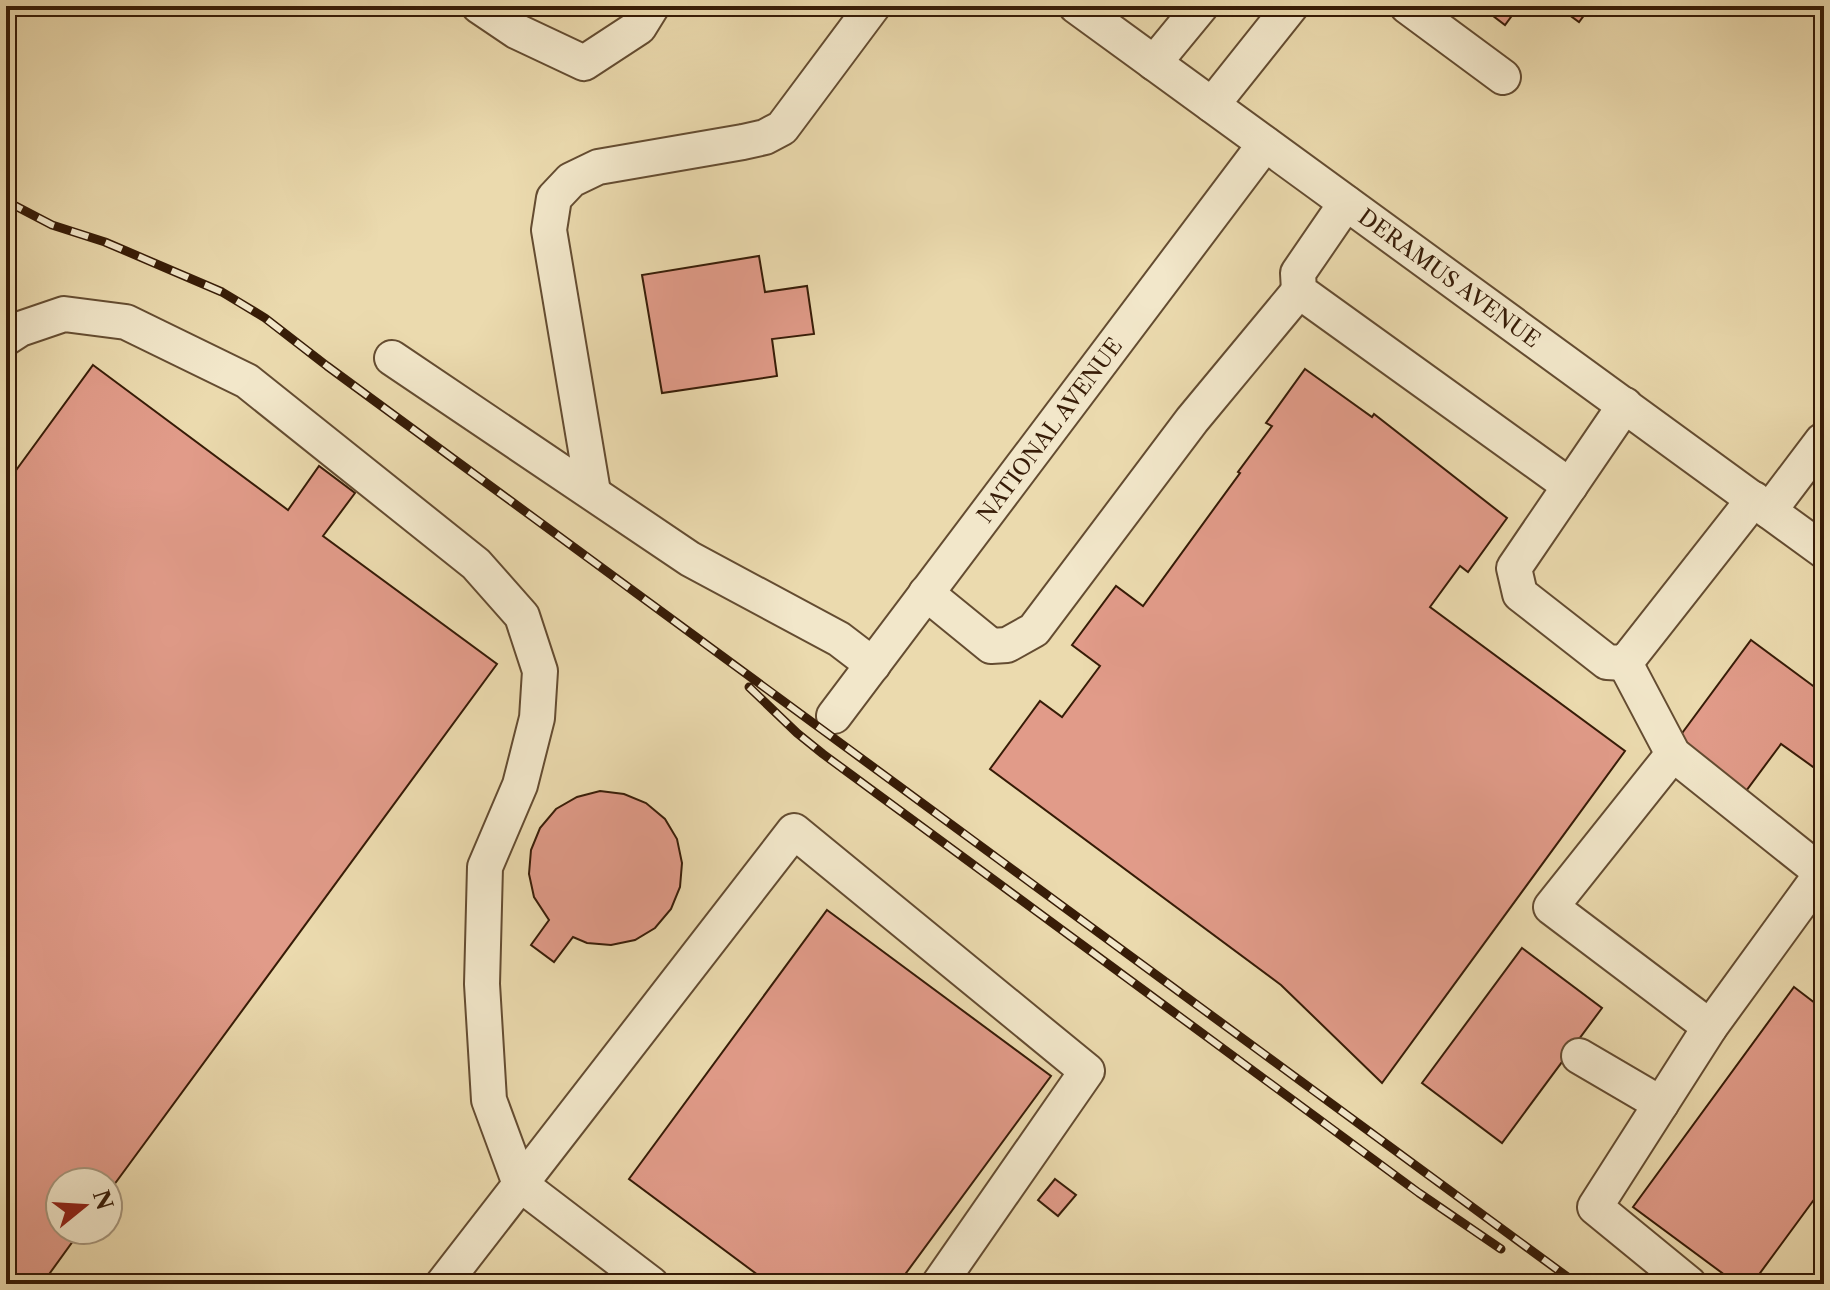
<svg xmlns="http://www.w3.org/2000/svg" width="1830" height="1290" viewBox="0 0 1830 1290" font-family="'Libre Caslon Text',serif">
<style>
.building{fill:#e19b89;stroke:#371c07;stroke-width:2}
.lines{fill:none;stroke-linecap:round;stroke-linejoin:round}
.minor-casing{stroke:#644c31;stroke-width:38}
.minor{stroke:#f2e7ca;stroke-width:34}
.rail-casing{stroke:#371c07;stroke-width:9}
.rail{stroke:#f2e7ca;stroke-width:6;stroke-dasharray:18;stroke-linecap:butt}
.labels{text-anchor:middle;stroke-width:6;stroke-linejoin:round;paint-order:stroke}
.street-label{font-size:22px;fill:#371c07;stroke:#f2e7ca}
</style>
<rect width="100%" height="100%" fill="#ebdaae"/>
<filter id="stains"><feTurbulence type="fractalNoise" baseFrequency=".0025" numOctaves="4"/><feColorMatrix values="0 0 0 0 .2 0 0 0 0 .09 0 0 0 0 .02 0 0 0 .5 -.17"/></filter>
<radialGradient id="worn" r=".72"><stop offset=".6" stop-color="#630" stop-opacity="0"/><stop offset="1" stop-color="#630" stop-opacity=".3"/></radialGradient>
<path class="building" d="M1480,6h39l-14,19z
M1557,6h34l-12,16z
M759,256l6,36 42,-6 7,48 -42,5 5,37 -115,17 -20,-118z
M93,365l195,145 31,-44 36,27 -32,43 174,128 -389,529v-11h-48v48h21l-39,54h-36v-800z
M1305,369l67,48 2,-3 133,104 -39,54 -8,-6 -30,41 195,144 -243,332 -101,-98 -291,-216 50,-68 22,16 38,-51 -28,-21 44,-59 27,20 97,-133 -2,-1 34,-46 -6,-3z
M1751,640l69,51 -3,3 7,5v59l-8,11 -35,-25 -35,47 -69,-51z
M600,791l24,3 22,9 19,16 12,20 5,24 -2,24 -9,22 -16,19 -20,12 -24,5 -24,-2 -14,-6 -19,25 -23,-17 18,-25 -15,-23 -5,-23 2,-24 9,-22 16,-19 21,-12z
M827,910l224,166 -153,208h-128l-141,-105z
M1522,948l80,60 -100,135 -80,-60z
M1794,987l30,23v176l-72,98h-15l-104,-77z
M1055,1179l21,16 -18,21 -20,-16z"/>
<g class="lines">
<defs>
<g id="minor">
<path d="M479,6l37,25 68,32 55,-36 13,-21"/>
<path id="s1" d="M1076,6l748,545"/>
<path d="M1407,6l96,71"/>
<path d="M1154,63l47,-57"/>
<path d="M1212,105l79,-99"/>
<path d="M1346,203l-48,70 1,18 271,195"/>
<path d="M6,338l14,-9 44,-15 62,8 121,59 229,183 46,52 18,55 -3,47 -17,67 -35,82 -3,117 7,116 31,84 131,100"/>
<path d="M392,358l298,201 149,80 34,26"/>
<path d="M1625,405l-111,163 6,26 87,68 18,1 129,-164"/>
<path d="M593,492l-44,-262 5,-32 17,-18 27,-13 145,-25 22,-5 17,-9 91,-122"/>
<path d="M1769,511l53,-70 2,2"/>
<path d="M926,593l65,53 16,-1 27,-15 158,-210 107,-129"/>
<path d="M1625,663l48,91 149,119 2,-4"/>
<path id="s2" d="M834,716l431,-572"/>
<path d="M1673,754l-122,153 159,120"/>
<path d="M1579,1056l82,48"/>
<path d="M443,1284l351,-453 293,240 -148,213"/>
<path d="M1689,1284l-94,-77 115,-180 112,-154 2,1"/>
</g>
</defs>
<use href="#minor" class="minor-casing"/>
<use href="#minor" class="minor"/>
<defs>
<path id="rail" d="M6,201l46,24 53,17 117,50 43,26 62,48 1250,918
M749,687l48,46 26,21 596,439 82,56"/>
</defs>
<use href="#rail" class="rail-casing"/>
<use href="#rail" class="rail"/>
</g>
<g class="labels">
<g class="street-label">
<text dy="8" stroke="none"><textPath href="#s1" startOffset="462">DERAMUS AVENUE</textPath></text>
<text dy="8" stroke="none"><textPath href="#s2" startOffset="358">NATIONAL AVENUE</textPath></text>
</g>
</g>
<rect width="1830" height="1290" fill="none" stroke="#ebdaae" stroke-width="32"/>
<rect x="8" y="8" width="1814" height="1274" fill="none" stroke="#371c07" stroke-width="4"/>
<rect x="16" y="16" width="1798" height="1258" fill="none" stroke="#371c07" stroke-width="2"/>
<g transform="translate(84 1206) rotate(72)"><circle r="38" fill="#f2e7ca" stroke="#a7967c" stroke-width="2"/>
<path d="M0-6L14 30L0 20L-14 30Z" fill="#8f2418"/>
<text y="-12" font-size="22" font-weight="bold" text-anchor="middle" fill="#371c07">N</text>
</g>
<rect width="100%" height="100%" filter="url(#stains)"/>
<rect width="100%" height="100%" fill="url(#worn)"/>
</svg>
